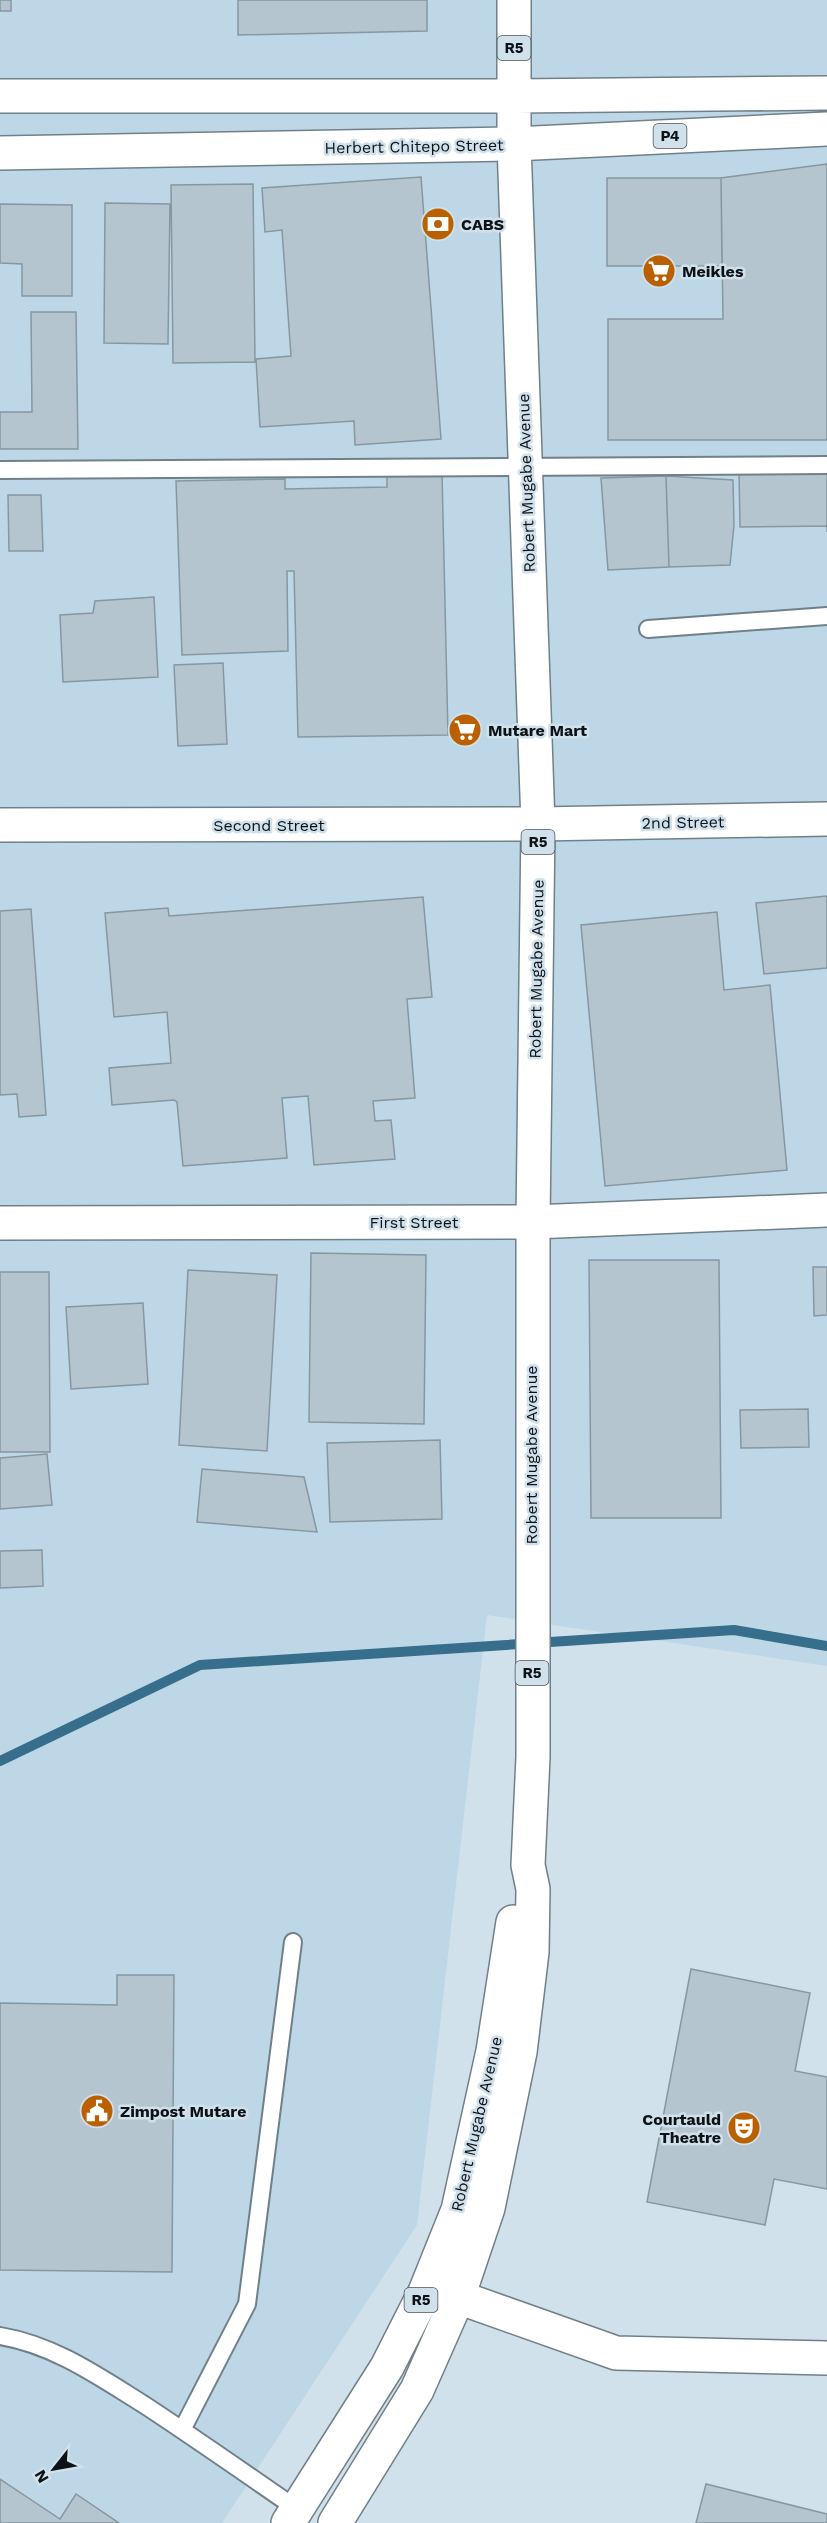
<svg xmlns="http://www.w3.org/2000/svg" width="827" height="2523" viewBox="0 0 827 2523" font-family="'Work Sans',sans-serif">
<style>
.built{fill:#bed7e6}
.lines{fill:none;stroke-linecap:round;stroke-linejoin:round}
.stream{stroke:#376e8c;stroke-width:10}
.building{fill:#b4c5d0;stroke:#8797a1;stroke-width:1.5}
.lane-casing{stroke:#70808a;stroke-width:20}
.street-casing{stroke:#70808a;stroke-width:36}
.secondary-casing{stroke:#70808a;stroke-width:36}
.highway-casing{stroke:#70808a;stroke-width:36}
.lane{stroke:#fff;stroke-width:16}
.street{stroke:#fff;stroke-width:33}
.secondary{stroke:#fff;stroke-width:33}
.highway{stroke:#fff;stroke-width:33}
.labels{text-anchor:middle;stroke-width:5;stroke-linejoin:round;paint-order:stroke}
.shield{fill:#d0e1ec;stroke:#475056;stroke-width:1.5}
.shield-label{font-size:15px;font-weight:bold;fill:#0c1216}
.street-label{font-size:16px;fill:#0c1216;stroke:#d0e1ec}
.poi-label{font-size:16px;font-weight:bold;fill:#0c1216;stroke:#d0e1ec;text-anchor:start}
</style>
<rect width="100%" height="100%" fill="#d0e1ec"/>
<path class="built" d="M0,0h827v1666l-340,-51 -70,610 -195,298h-222z"/>
<g class="lines">
<path class="stream" d="M0,1761l200,-96 534,-35 93,16"/>
</g>
<path class="building" d="M0,0h11v11h-11z
M238,0h189v31l-189,4z
M827,164v276h-219v-121h115l-2,-141z
M421,177l20,262 -86,6 -1,-24 -94,6 -4,-68 35,-3 -9,-126 -17,2 -3,-44z
M607,178h114l1,88h-115z
M253,184l2,178 -82,1 -2,-178z
M105,203l65,1 -2,140 -64,-1z
M0,204l72,1v91h-50v-32l-22,-1z
M31,312h45l2,137h-78v-37h32z
M827,469v63v-6l-87,1 -1,-56z
M387,473h55l6,262 -150,2 -4,-166h-7l1,80 -106,4 -6,-174 109,-2v10l102,-2z
M666,476l3,91 -61,3 -7,-92z
M666,476l67,4 1,45 -4,40 -61,2z
M8,495h33l2,56h-34z
M154,597l4,80 -95,5 -3,-67 33,-2 2,-12z
M223,663l4,81 -49,2 -4,-81z
M827,896v72l-63,6 -8,-71z
M423,897l9,100 -25,2 8,99 -42,3 2,20 16,-1 4,39 -81,6 -6,-69 -26,2 5,60 -104,8 -6,-64 -3,-2 -62,5 -3,-37 62,-5 -4,-51 -53,5 -9,-104 63,-5 1,8z
M31,909l15,206 -27,2 -2,-23 -17,1v-184z
M717,912l7,78 46,-5 17,185 -182,16 -24,-261z
M311,1253l115,2 -2,169 -115,-2z
M589,1260h130l2,258h-130z
M813,1267h14v48l-13,1z
M188,1270l89,5 -10,176 -88,-6z
M0,1272h49l1,180h-50z
M143,1303l5,81 -77,5 -5,-82z
M808,1409l1,38 -68,1 -1,-38z
M440,1440l2,79 -112,3 -3,-79z
M47,1454l5,51 -52,4v-51z
M202,1469l102,8 13,55 -120,-10z
M42,1550l1,36 -43,2v-37z
M691,1969l119,24 -15,78 32,6v112l-53,-10 -9,46 -118,-23z
M117,1975h57l-2,297 -172,-2v-267l117,2z
M0,2479l60,40 16,-25 43,29h-119z
M706,2484l121,30v9h-131z"/>
<g class="lines">
<defs>
<path id="lane" d="M0,470l827,-5
M648,629l179,-13
M0,2336c54,9 98,40 143,68 52,34 103,70 154,105
M182,2430l65,-126 46,-362"/>
<path id="street" d="M0,825l538,-1 289,-5
M0,1223l533,-1 294,-12
M430,2293l28,4 158,56 211,5"/>
<path id="secondary" d="M0,96h515
M0,153l514,-9"/>
<path id="highway" d="M515,96l312,-3
M514,144l313,-15
M288,2523l99,-156 38,-75 33,-82 35,-159 20,-129
M335,2523l82,-133 41,-93 30,-89 32,-156 12,-100 1,-63 -5,-24 5,-108v-535l5,-398 -24,-680v-144"/>
</defs>
<use href="#lane" class="lane-casing"/>
<use href="#street" class="street-casing"/>
<use href="#secondary" class="secondary-casing"/>
<use href="#highway" class="highway-casing"/>
<use href="#lane" class="lane"/>
<use href="#street" class="street"/>
<use href="#secondary" class="secondary"/>
<use href="#highway" class="highway"/>
</g>
<defs>
<symbol id="bank-disc" viewBox="-11 -11 22 22"><circle r="9.5" fill="#ba6001" stroke="#d0e1ec"/><path d="M-6-4H6V4H-6ZM0-2.3a2.3 2.3 0 1 0 0 4.6a2.3 2.3 0 1 0 0-4.6Z" fill="#fff"/></symbol>
<symbol id="supermarket-disc" viewBox="-11 -11 22 22"><circle r="9.5" fill="#ba6001" stroke="#d0e1ec"/><path d="M-6-5.5h2.5l.6 2H6L4.5 2H-2.5L-4.4-4H-6ZM-1.5 3.2a1.3 1.3 0 1 0 .1 0ZM3 3.2a1.3 1.3 0 1 0 .1 0Z" fill="#fff"/></symbol>
<symbol id="civic-disc" viewBox="-11 -11 22 22"><circle r="9.5" fill="#ba6001" stroke="#d0e1ec"/><path d="M-.6-6.5H3V-4.5H.6V-3L4-1V1h2V6H-6V1h2V-1L-.6-3ZM-1.2 2.5V6h2.4V2.5Z" fill="#fff"/></symbol>
<symbol id="theatre-disc" viewBox="-11 -11 22 22"><circle r="9.5" fill="#ba6001" stroke="#d0e1ec"/><path d="M-5-5.5Q0-4 5-5.5V0Q5 5 0 6Q-5 5-5 0ZM-3.3-2.5H-1v1.5H-3.3ZM1-2.5H3.3v1.5H1ZM-2.8 1Q0 5.5 2.8 1Z" fill="#fff"/></symbol>
</defs>
<g fill-rule="evenodd">
<use href="#bank-disc" x="419" y="205" width="38" height="38"/>
<use href="#supermarket-disc" x="640" y="252" width="38" height="38"/>
<use href="#supermarket-disc" x="446" y="711" width="38" height="38"/>
<use href="#civic-disc" x="78" y="2092" width="38" height="38"/>
<use href="#theatre-disc" x="725" y="2109" width="38" height="38"/>
</g>
<g class="labels">
<g class="shield">
<rect x="497.5" y="36" width="33" height="24" rx="4.5"/>
<rect x="653.5" y="124" width="33" height="24" rx="4.5"/>
<rect x="521.5" y="830" width="33" height="24" rx="4.5"/>
<rect x="515.5" y="1661" width="33" height="24" rx="4.5"/>
<rect x="404.5" y="2288" width="33" height="24" rx="4.5"/>
</g>
<g class="shield-label">
<text x="514" y="53">R5</text>
<text x="670" y="141">P4</text>
<text x="538" y="847">R5</text>
<text x="532" y="1678">R5</text>
<text x="421" y="2305">R5</text>
</g>
<g class="street-label">
<text transform="translate(414 146) rotate(-1)" y="6">Herbert Chitepo Street</text>
<text transform="translate(526 483) rotate(-92)" y="6">Robert Mugabe Avenue</text>
<text transform="translate(683 822) rotate(-1)" y="6">2nd Street</text>
<text x="269" y="831">Second Street</text>
<text transform="translate(536 969) rotate(-89)" y="6">Robert Mugabe Avenue</text>
<text x="414" y="1228">First Street</text>
<text transform="translate(531 1455) rotate(-90)" y="6">Robert Mugabe Avenue</text>
<text transform="translate(476 2124) rotate(-77)" y="6">Robert Mugabe Avenue</text>
</g>
<g class="poi-label">
<text x="461" y="230">CABS</text>
<text x="682" y="277">Meikles</text>
<text x="488" y="736">Mutare Mart</text>
<text x="120" y="2117">Zimpost Mutare</text>
<text x="721" y="2125" text-anchor="end">Courtauld<tspan x="721" dy="18">Theatre</tspan></text>
</g>
</g>
<g transform="translate(54 2469) rotate(239)" stroke="#d0e1ec" stroke-width="4.5" paint-order="stroke">
<path d="M0-4.5L10 22L0 15L-10 22Z" fill="#0c1216"/>
<text y="-9" font-size="16" font-weight="bold" text-anchor="middle" fill="#0c1216">N</text>
</g>
</svg>
